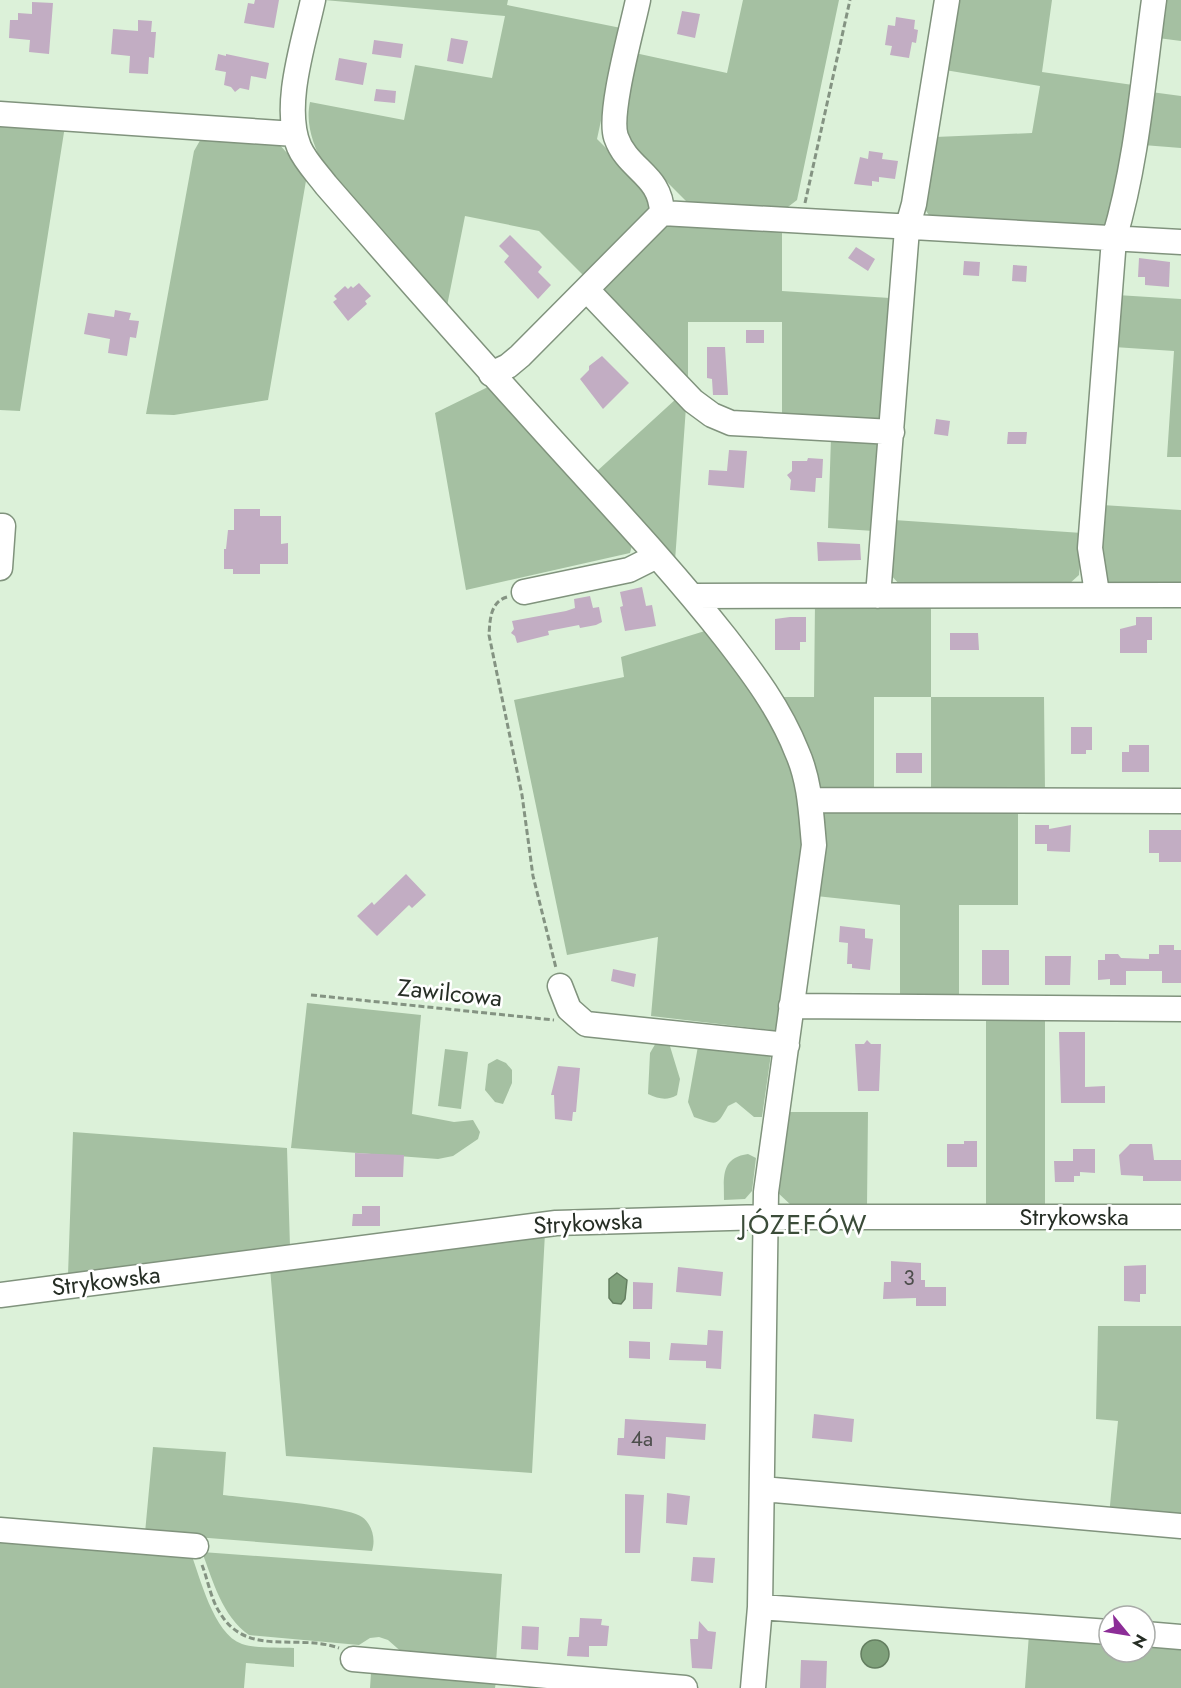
<svg xmlns="http://www.w3.org/2000/svg" width="1181" height="1688" viewBox="0 0 1181 1688" font-family="Jost,sans-serif">
<style>
.green{fill:#a5c0a2}
.water{fill:#7ea07a;stroke:#647e60;stroke-width:1.5}
.building{fill:#c2adc3}
.lines{fill:none;stroke-linecap:round;stroke-linejoin:round}
.minor-casing{stroke:#80937d;stroke-width:27}
.path{stroke:#849382;stroke-width:3;stroke-dasharray:6 3;stroke-linecap:butt}
.minor{stroke:#fff;stroke-width:24}
.labels{text-anchor:middle;stroke-width:5;stroke-linejoin:round;paint-order:stroke}
.number-label{font-size:21px;fill:#4d4e4c}
.street-label{font-size:24px;fill:#262e25;stroke:#fff}
.quarter-label{font-size:27px;letter-spacing:1.5px;fill:#3b4c39;stroke:#fff}
</style>
<rect width="100%" height="100%" fill="#dcf1d9"/>
<path class="green" d="M324,0h184l-1,5 114,23 -24,111 57,57v13l-69,68 -46,-46 -74,-15 -18,90 -123,-139c-10,-21 -19,-42 -14,-65l94,18 11,-55 77,13 13,-62z
M743,0h96l-42,200 -13,10 -95,-6 -71,-71 17,-80 92,20z
M956,0h96l-10,72 91,13 -18,134 -10,8 -174,-9 -7,-10 11,-71 97,-4 8,-47 -95,-16z
M1163,0h18v41l-23,-3z
M1151,92l30,4v52l-38,-3z
M0,121l65,5 -45,285 -20,-1z
M202,137l76,6 29,32 -39,225 -94,15 -28,-1 48,-263z
M668,222l114,6v63l108,7 -9,125 -99,-7v-94h-94v60l-90,-91z
M1117,295l64,4v158h-14l7,-106 -60,-4z
M490,386l143,156 -3,11 -164,37 -31,-177z
M677,398l9,9 -11,154 -80,-88z
M831,438l49,4 -6,89 -46,-3z
M1102,505l79,5v74h-74l-9,-10z
M894,520l188,13 -3,42 -10,9h-170l-9,-10z
M815,603h116v94h113l1,94h-114v-94h-57v94h-57l-3,-27 -33,-67h33z
M708,630l54,69 33,69 9,76 -25,187 -128,-15 7,-79 -91,18 -53,-255 110,-23 -3,-20z
M819,810h199v95h-59v94h-59v-94l-84,-9z
M307,1003l114,12 -9,99 42,8 19,-2 7,12 -2,7 -25,17 -15,3 -147,-11z
M986,1018h59v188h-59z
M657,1041l12,2 11,36 -3,16c-10,6 -18,4 -29,-1l2,-41z
M698,1046l73,8 -9,63h-8l-18,-15 -8,4c-12,21 -10,19 -34,11l-6,-15z
M445,1049l23,3 -7,57 -23,-3z
M497,1059l9,4 6,7v13l-9,21 -8,-2 -10,-12 3,-26z
M787,1112h81l-1,94h-75l-16,-15z
M73,1132l214,16 3,99 -222,28z
M748,1154l8,4 -4,33 -7,8 -21,1c0,-22 -4,-42 24,-46z
M545,1233l-13,240 -246,-17 -16,-188z
M1098,1326h83v194l-72,-4 9,-95 -22,-2z
M153,1447l73,5 -3,43c25,3 125,11 139,22 10,7 14,22 10,34l-227,-18z
M0,1536l190,15c10,25 23,83 52,93 16,5 36,3 52,4v19l-48,-4 -2,25h-244z
M202,1552l300,22 -6,89 -91,-8 -17,-15 -9,-3 -9,1 -11,7 -110,-10c-27,-19 -36,-54 -47,-83z
M1029,1634l80,6v12h36v-9l36,2v43h-156z
M371,1673l125,9 -1,6h-125z"/>
<path class="water" d="M617,1273l10,7 -2,19 -4,5 -8,-1 -4,-5v-19z
M861 1654a14 14 0 1 1 28 0a14 14 0 1 1-28 0Z"/>
<path class="building" d="M255,0h24l-5,28 -30,-5 4,-20 6,1z
M32,2l21,1 -4,51 -20,-2 1,-12 -21,-2 1,-18h8v-7l14,1z
M682,11l18,3 -5,24 -18,-4z
M896,17l19,3 -1,9 4,1 -2,13 -4,-1 -3,16 -19,-3 2,-9 -7,-1 3,-20 7,1z
M138,20l14,1 -1,11h5l-2,26 -5,-1 -1,17 -19,-1 1,-17 -19,-2 2,-25 25,2z
M451,38l17,3 -5,23 -16,-3z
M374,40l29,4 -2,14 -29,-4z
M218,54l8,2v-2l43,9 -3,16 -15,-3 -2,14 -9,-2 -5,4 -4,-5 -7,-2 2,-13 -11,-2z
M339,58l28,5 -4,22 -28,-5z
M376,89l20,2 -1,12 -21,-2z
M869,151l14,2 -1,6 16,2 -3,18 -16,-2v5l-7,-1v5l-18,-2 6,-27 8,2z
M510,235l32,32 -4,5 13,13 -13,14 -34,-37 5,-6 -10,-10z
M856,247l19,12 -7,12 -20,-13z
M1139,258l31,4 -1,25 -24,-2v-8h-7z
M964,261l16,1 -1,14 -16,-1z
M1013,265l14,1 -1,16 -14,-1z
M359,283l12,13 -6,5 2,3 -19,17 -15,-19 4,-3 -3,-3 11,-10 3,3 3,-3 2,2z
M115,310l16,3 -2,7 10,1 -3,17 -6,-1 -3,19 -19,-3 2,-14 -26,-5 4,-21 26,4z
M746,330h18v13h-18z
M707,347h18l3,48h-15l-1,-16 -5,-1z
M602,356l27,27 -26,26 -23,-30 9,-9v-4z
M936,419l14,2 -2,15 -14,-2z
M1008,432h19l-1,12h-19z
M729,450l18,1 -3,37 -36,-3 1,-15 18,1z
M808,458l15,1 -1,19h-6l-1,14 -25,-2 1,-10 -4,-5 5,-4v-10h15z
M234,509h26v7h21v28l7,-1v21h-28v10h-27v-5h-9v-20h2l2,-19h6z
M817,542l43,2 1,16 -43,1z
M642,587l4,19 6,-1 4,21 -31,5 -5,-24 3,-1 -3,-14z
M590,596l3,12 6,-1 3,15 -6,3 -16,3 -1,-3 -31,6 1,4 -32,8 -2,-7 -4,-3 3,-4 -2,-8 54,-10 9,-3 -1,-9z
M790,617h16v25h-6v8h-25v-31z
M1136,617h16v23h-5v13h-27v-24l16,-4z
M950,633h28l1,17h-29z
M1071,727h21v23h-6v4h-15z
M1129,745h20v27h-27v-20h7z
M896,753h26v20h-26z
M1035,825h14v4l22,-4 -1,27 -23,-1v-7h-12z
M1149,830h32v32h-22v-9h-10z
M406,874l20,21 -14,13 -3,-3 -32,31 -20,-20 15,-14 2,3z
M840,926l25,3v9l8,1 -3,31 -18,-2v-4h-5l1,-21 -9,-1z
M1159,945h15v5h7v33h-19v-12h-36v14h-16v-6l-12,1v-20h7v-6h13l3,4 28,1v-5h10z
M982,950h27v35h-27z
M1045,956h26l-1,29h-25z
M613,969l23,5 -2,13 -23,-6z
M1059,1032h26v55l20,-1v17h-44z
M867,1040l4,4h10l-2,47h-21l-3,-47h9z
M558,1066l22,2 -4,44h-3l-1,9 -17,-2 -1,-24h-3z
M964,1141h13v26h-30v-23h17z
M1130,1144h22l2,16h27v21h-38v-5l-22,-1 -2,-20z
M1073,1149h22v24l-15,-1v4h-6v6h-19l-1,-21h19z
M355,1153l49,2 -1,22h-48z
M362,1206h18v20h-28l1,-12h9z
M891,1261l30,2v17h4v7h21v19h-30v-8l-33,1 1,-17h7z
M1146,1265v29h-6v8l-16,-1v-35z
M678,1267l45,5 -2,24 -45,-4z
M633,1282l20,1 -1,26h-19z
M708,1330l15,1 -2,38 -15,-1v-7l-37,-1 2,-17 36,2z
M629,1341l21,1v17l-21,-1z
M814,1414l40,5 -2,23 -40,-4z
M625,1419l81,5 -1,16 -39,-3 -1,22 -48,-4 1,-17h6z
M667,1493l23,3 -3,29 -21,-2z
M625,1494l19,1 -4,58h-15z
M693,1557l22,1 -2,25 -22,-2z
M580,1618l22,1 -1,6 8,1 -2,20h-18v11l-22,-1 2,-19h10z
M699,1621l9,10 8,1 -4,37 -20,-1 -2,-29h8z
M522,1626l17,1 -1,23 -17,-1z
M801,1660l26,1 -1,27h-26z"/>
<g class="lines">
<defs>
<path id="minor" d="M313,0c-9,42 -31,106 -14,147 6,14 18,26 27,38 81,93 163,186 247,278 52,57 104,113 152,174 28,36 55,72 72,115 13,29 14,61 17,93l-48,347 -6,415 -7,81
M0,114l295,20
M662,213l519,29
M588,291l105,110 19,14 19,8 161,9
M491,374l17,-8 12,-10 142,-143c-1,-39 -34,-42 -46,-76 -8,-24 16,-108 22,-137
M0,526h3l-3,42
M524,592l105,-22 28,-14
M1097,593l-7,-45 24,-309c23,-77 29,-159 40,-239
M693,596l488,-1
M878,596l29,-367 7,-25 33,-204
M810,800l371,1
M560,986l9,23 17,15 201,21
M791,1006l390,3
M0,1295l556,-72 210,-6h415
M762,1489l419,37
M0,1530l196,16
M760,1607l349,25
M1145,1634l36,3
M353,1659l332,29"/>
</defs>
<use href="#minor" class="minor-casing"/>
<path class="path" d="M805,203l45,-203
M507,597c-17,5 -17,23 -18,38l33,160 11,81 23,92
M311,995l243,25
M202,1565c6,15 9,35 18,48 27,45 77,20 119,35"/>
<use href="#minor" class="minor"/>
</g>
<g class="labels">
<g class="number-label">
<text x="909" y="1285">3</text>
<text x="642" y="1446">4a</text>
</g>
<g class="street-label">
<text transform="translate(450 993) rotate(6)" y="8">Zawilcowa</text>
<text x="1074" y="1225">Strykowska</text>
<text transform="translate(588 1223) rotate(-3)" y="8">Strykowska</text>
<text transform="translate(106 1281) rotate(-7)" y="8">Strykowska</text>
</g>
<g class="quarter-label">
<text x="804" y="1234">JÓZEFÓW</text>
</g>
</g>
<g transform="translate(1127 1634) rotate(120)"><circle r="28" fill="#ffffff" stroke="#a8aba8" stroke-width="1.5"/>
<path d="M0-4.5L10 22L0 15L-10 22Z" fill="#8c2d97"/>
<text y="-9" font-size="16" font-weight="bold" text-anchor="middle" fill="#262e25">N</text>
</g>
</svg>
